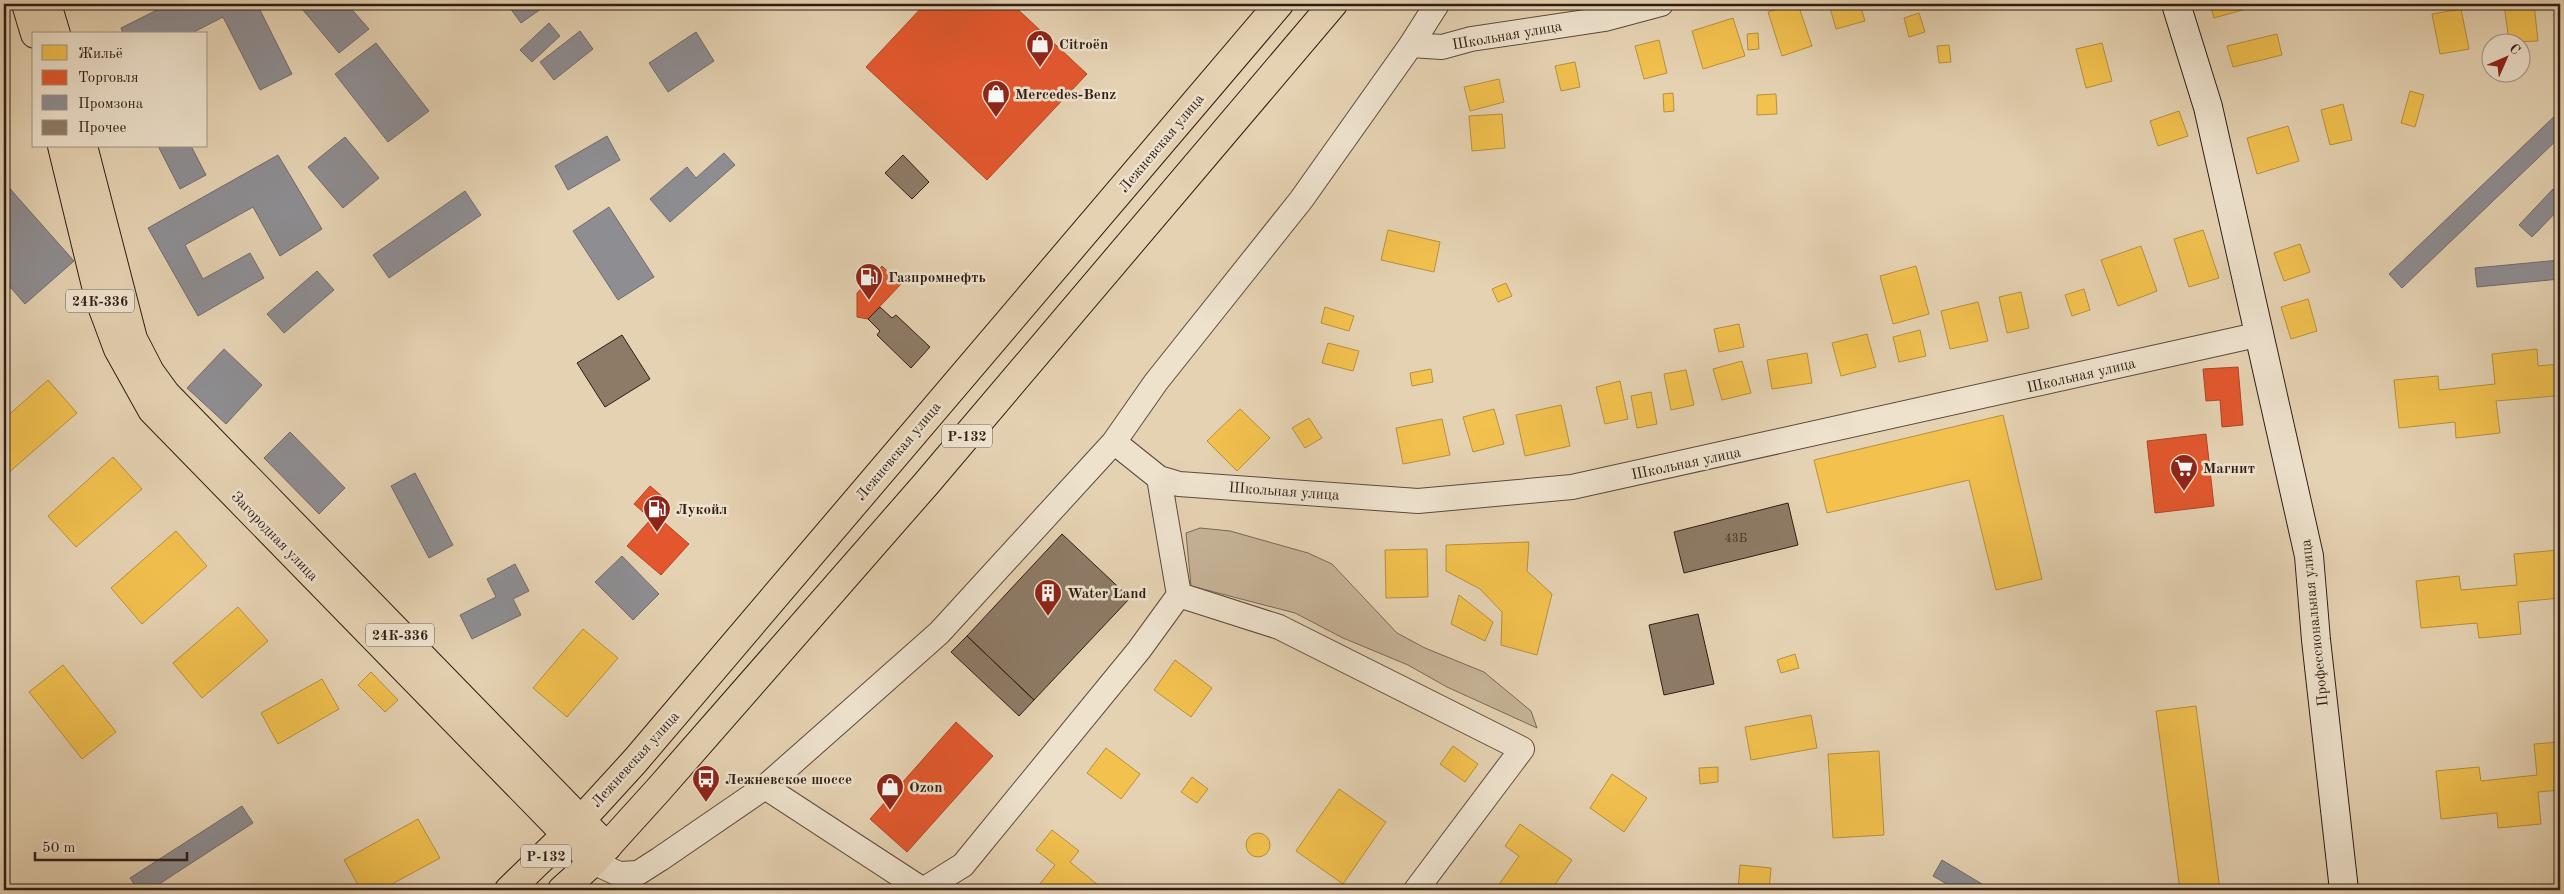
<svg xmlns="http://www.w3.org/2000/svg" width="2564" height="894" viewBox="0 0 2564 894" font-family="'Old Standard TT',serif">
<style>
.green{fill:#c6b397;stroke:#7a6856}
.homes{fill:#f2c14e;stroke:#b8903d}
.shops{fill:#e4572e;stroke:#ae4626}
.industry{fill:#8d8d92;stroke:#716b6c}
.building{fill:#8e7b67;stroke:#2f1d15}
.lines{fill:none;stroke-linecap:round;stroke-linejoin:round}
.street-casing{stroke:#5c4a3c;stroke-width:26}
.secondary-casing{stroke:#2f1d15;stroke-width:30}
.primary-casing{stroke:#2f1d15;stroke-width:30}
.highway-casing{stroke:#2f1d15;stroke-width:30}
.street{stroke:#eee2cd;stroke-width:24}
.secondary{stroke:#eee2cd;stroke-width:28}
.primary{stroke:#e5d2b2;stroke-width:28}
.highway{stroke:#e5d2b2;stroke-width:28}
.labels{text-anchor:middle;stroke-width:5;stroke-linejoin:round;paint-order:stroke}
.number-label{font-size:12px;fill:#47342a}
.shield{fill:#eee2cd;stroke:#68584c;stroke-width:1}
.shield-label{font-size:14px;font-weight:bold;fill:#2f1d15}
.street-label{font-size:15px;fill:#2f1d15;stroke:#eee2cd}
.poi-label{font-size:15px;font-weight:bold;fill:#2f1d15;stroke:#eee2cd;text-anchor:start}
</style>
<rect width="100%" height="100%" fill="#e5d2b2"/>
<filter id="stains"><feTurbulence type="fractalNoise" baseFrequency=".004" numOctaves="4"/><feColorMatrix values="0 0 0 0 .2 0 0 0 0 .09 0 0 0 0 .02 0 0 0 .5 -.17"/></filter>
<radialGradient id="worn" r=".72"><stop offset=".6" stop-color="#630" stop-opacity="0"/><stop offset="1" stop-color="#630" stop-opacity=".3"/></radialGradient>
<path class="green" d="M1200,528l30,3 78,22 24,11 65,69 28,15 59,24 47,39 6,17 -90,-41 -39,-22 -65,-27 -48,-25 -104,-27 -5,-53z"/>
<path class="homes" d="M1793,4h5l14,42 -30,10 -14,-44z
M1829,4h31l5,17 -29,8z
M1891,4h23l-21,6z
M2210,4h42l1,3 -39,11z
M2504,4h30l4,37 -29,1z
M2461,9l8,40 -29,5 -8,-40z
M1919,13l6,19 -16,5 -5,-19z
M1733,18l12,38 -42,13 -11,-38z
M1758,33l1,16 -11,1 -1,-16z
M2277,34l5,21 -49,12 -6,-21z
M1659,40l8,33 -23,6 -9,-33z
M2102,43l10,38 -26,7 -10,-39z
M1949,45l2,17 -12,1 -2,-17z
M1575,62l5,25 -19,4 -6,-25z
M1499,79l5,23 -34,9 -6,-24z
M2410,91l14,4 -9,32 -14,-4z
M1673,93l1,18 -10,1 -1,-18z
M1776,94l1,20 -20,1v-20z
M2343,104l9,36 -22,5 -9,-35z
M2179,111l9,25 -30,10 -8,-25z
M1502,114l3,34 -33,3 -3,-35z
M2288,126l11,35 -42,13 -10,-36z
M1388,230l52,12 -6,30 -53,-12z
M2203,230l16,48 -30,9 -15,-48z
M2300,244l10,28 -26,9 -10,-28z
M2141,246l16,45 -39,15 -17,-46z
M1916,266l13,48 -36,10 -13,-48z
M1506,283l6,13 -14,6 -6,-13z
M2084,289l6,21 -18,6 -7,-21z
M2021,292l8,36 -22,5 -8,-36z
M2308,299l9,32 -26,8 -10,-32z
M1978,302l10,39 -38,8 -9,-38z
M1325,307l29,9 -5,15 -28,-8z
M1739,324l5,23 -25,5 -5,-23z
M1920,330l6,26 -27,6 -6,-25z
M1867,334l9,33 -35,9 -9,-33z
M1328,343l31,8 -6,20 -31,-8z
M2537,349l1,17 22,-2v48h-4l-1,-16 -59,5 4,32 -44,5 -1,-16 -56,6 -5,-48 44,-4 1,14 56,-6 -3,-30z
M1807,353l5,30 -40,6 -5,-29z
M1742,361l9,32 -29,7 -9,-31z
M1431,369l2,13 -21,4 -2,-13z
M1686,370l8,35 -23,5 -7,-36z
M48,380l29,33 -70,61 -3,-4v-51z
M1620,381l8,38 -23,5 -9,-37z
M1651,392l6,32 -20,4 -6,-32z
M1561,405l9,41 -45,10 -9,-41z
M1240,409l30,29 -33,33 -30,-30z
M1494,409l10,35 -31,8 -10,-35z
M2003,415l39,164 -46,11 -27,-110 -142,33 -13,-53z
M1309,418l13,20 -17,10 -13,-20z
M1442,419l8,36 -47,9 -7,-36z
M113,457l29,32 -66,58 -28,-31z
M176,531l31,35 -65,58 -31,-36z
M1529,542l-2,29 25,23 -15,61 -36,-10 1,-33 -22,-23 -34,-18v-26z
M1427,549l1,48 -42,1 -1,-48z
M2559,550l1,48 -42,4 3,32 -42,4 -2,-15 -56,5 -5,-47 43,-5 2,14 56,-5 -3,-31z
M1459,595l34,27 -8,19 -34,-17z
M238,607l30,34 -66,57 -29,-35z
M583,629l35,29 -51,59 -34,-29z
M1795,654l4,14 -18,5 -4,-13z
M1175,660l37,28 -21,29 -37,-27z
M63,665l53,67 -34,27 -53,-67z
M371,672l27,28 -13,12 -27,-27z
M322,679l17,30 -61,35 -17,-31z
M2196,706l24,184h-40l-24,-179z
M1811,715l6,33 -66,12 -6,-33z
M2560,742v48l-22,2 3,32 -43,4 -1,-15 -56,6 -5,-48 43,-4 2,14 56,-6 -3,-31z
M1453,746l25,18 -13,18 -25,-18z
M1106,748l34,26 -19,25 -34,-26z
M1879,751l5,84 -51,3 -5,-84z
M1718,767v15l-18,2 -1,-16z
M1612,774l35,24 -23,34 -34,-24z
M1192,777l16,12 -11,14 -16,-11z
M1339,789l47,33 -43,62 -47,-33z
M418,819l22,39 -59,32h-20l-17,-30z
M1520,824l52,36 -21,30 -55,-1 23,-33 -14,-10z
M1052,830l27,21 -9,11 34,28h-69l20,-25 -19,-15z
M1246 845a12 12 0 1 1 24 0a12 12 0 1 1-24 0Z
M1740,865l31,3 -2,22h-31z"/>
<path class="shops" d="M925,4h87l75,70 -100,106 -121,-113z
M882,266l19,18 -33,35 -11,-2v-24z
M2238,367l5,58 -21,2 -2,-27 -14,1 -3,-32z
M2206,434l8,72 -59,7 -8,-72z
M650,486l19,16 -12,14 32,28 -28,31 -34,-29 24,-27 -17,-15z
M956,722l37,34 -86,96 -37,-33z"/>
<path class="industry" d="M169,4h88l35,70 -32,16 -37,-73 -33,17h-67l-2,-6z
M298,4h49l22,25 -30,24z
M507,4h41l-27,19z
M549,23l11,13 -28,26 -12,-12z
M580,31l13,18 -39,31 -14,-18z
M696,32l18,29 -46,31 -19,-29z
M376,43l53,68 -41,31 -53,-68z
M2560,111v26l-158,151 -13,-14z
M607,136l13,24 -52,30 -13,-24z
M345,137l34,41 -36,30 -35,-41z
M158,146h33l15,29 -26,14z
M724,153l11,12 -65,57 -20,-23 37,-32 9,11z
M278,155l44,74 -42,27 -27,-49 -68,38 18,34 47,-26 14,25 -66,38 -50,-88z
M4,182l70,79 -49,43 -21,-24z
M2553,189l7,7v12l-28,29 -13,-12z
M465,191l16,24 -92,63 -16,-23z
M609,207l45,70 -36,23 -45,-69z
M2560,260v19l-83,8 -2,-19z
M317,271l17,19 -50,43 -17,-19z
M224,349l38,36 -36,39 -39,-36z
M290,432l55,56 -26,26 -55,-56z
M415,473l38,72 -24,13 -38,-72z
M622,556l37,38 -26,26 -38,-38z
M515,564l14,27 -16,8 8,16 -49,24 -12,-24 36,-18 -9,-18z
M242,806l11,17 -103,67h-12l-8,-12z
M1942,860l50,30h-35l-24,-14z"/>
<path class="building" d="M903,155l26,27 -17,17 -27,-26z
M880,307l12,11 4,-3 34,32 -19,21 -34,-33 3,-4 -12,-12z
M622,335l28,44 -45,28 -28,-44z
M1788,503l10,42 -114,28 -10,-41z
M1062,534l68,64 -96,102 -67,-64z
M1698,614l16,70 -50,11 -15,-70z
M967,636l67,64 -15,16 -68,-64z"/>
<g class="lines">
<defs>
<path id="street" d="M1411,45l31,2 29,-8 134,-20 56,-15
M1114,442l45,36 20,6 239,17 154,-14 689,-153
M1159,478l20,117 100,32 243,122 -106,141
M765,787l158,103 40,-25 176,-215 40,-55
M593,862l26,12 19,-1 22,-14 105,-72 174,-154 175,-191 42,-60 145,-182 110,-155 26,-41"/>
<path id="secondary" d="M2176,4l32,103 101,449 7,84 28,250"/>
<path id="primary" d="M26,4l9,30
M47,4l9,30
M62,146l37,152 19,51 34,61 441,452
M83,146l50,193 17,33 16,22 441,453"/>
<path id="highway" d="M509,890l72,-70 54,-59 644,-757
M562,890l31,-28 67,-74 266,-304 407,-480"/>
</defs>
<use href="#street" class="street-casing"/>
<use href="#secondary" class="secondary-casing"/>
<use href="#primary" class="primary-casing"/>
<use href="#highway" class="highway-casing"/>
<use href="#street" class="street"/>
<use href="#secondary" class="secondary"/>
<use href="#primary" class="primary"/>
<use href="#highway" class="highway"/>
</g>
<defs>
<symbol id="shop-pin" viewBox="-11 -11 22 30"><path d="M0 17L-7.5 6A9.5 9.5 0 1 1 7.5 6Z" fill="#8f2418" stroke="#eee2cd"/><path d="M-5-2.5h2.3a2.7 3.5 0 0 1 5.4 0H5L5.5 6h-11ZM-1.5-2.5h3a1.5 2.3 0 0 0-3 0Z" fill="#fff"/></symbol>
<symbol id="fuel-pin" viewBox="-11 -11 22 30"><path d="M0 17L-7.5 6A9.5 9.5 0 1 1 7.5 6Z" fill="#8f2418" stroke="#eee2cd"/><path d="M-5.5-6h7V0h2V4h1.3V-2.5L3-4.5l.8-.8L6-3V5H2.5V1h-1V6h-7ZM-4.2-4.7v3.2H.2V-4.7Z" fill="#fff"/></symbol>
<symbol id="supermarket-pin" viewBox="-11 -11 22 30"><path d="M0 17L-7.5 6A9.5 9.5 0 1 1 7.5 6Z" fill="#8f2418" stroke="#eee2cd"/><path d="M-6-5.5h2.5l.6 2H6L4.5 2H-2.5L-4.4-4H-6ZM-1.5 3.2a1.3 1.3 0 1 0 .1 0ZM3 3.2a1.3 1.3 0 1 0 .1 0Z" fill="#fff"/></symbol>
<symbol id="building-pin" viewBox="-11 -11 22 30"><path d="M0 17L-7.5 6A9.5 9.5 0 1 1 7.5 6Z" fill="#8f2418" stroke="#eee2cd"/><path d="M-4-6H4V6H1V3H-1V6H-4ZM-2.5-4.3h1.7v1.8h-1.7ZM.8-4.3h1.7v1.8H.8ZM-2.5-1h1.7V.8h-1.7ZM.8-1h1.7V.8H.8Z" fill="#fff"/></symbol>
<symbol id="bus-pin" viewBox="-11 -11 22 30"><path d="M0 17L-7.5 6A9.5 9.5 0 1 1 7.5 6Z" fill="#8f2418" stroke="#eee2cd"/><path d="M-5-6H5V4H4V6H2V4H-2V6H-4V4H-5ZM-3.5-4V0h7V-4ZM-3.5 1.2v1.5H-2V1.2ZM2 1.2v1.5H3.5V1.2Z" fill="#fff"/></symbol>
</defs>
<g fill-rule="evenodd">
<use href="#shop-pin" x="1024" y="28" width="32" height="43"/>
<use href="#shop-pin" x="980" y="78" width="32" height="43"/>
<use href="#fuel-pin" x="853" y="261" width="32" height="43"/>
<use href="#supermarket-pin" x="2168" y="452" width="32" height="43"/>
<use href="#fuel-pin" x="641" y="493" width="32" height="43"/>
<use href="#building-pin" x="1032" y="577" width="32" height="43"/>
<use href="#bus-pin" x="690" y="763" width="32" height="43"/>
<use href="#shop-pin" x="874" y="771" width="32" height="43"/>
</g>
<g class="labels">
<g class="number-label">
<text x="1736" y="542">43Б</text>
</g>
<g class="shield">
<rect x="66" y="289.5" width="68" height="23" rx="4"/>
<rect x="942" y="424.5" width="50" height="23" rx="4"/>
<rect x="366" y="623.5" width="68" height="23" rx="4"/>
<rect x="521" y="844.5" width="50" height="23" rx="4"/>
</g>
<g class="shield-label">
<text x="100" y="306">24К-336</text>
<text x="967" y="441">Р-132</text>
<text x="400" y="640">24К-336</text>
<text x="546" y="861">Р-132</text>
</g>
<g class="street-label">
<text transform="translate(1507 35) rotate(-10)" y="5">Школьная улица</text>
<text transform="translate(1161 143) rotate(-50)" y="5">Лежневская улица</text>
<text transform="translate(2081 375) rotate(-13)" y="5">Школьная улица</text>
<text transform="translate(898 451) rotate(-50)" y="5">Лежневская улица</text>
<text transform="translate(1686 463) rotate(-12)" y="5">Школьная улица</text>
<text transform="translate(1284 491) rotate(4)" y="5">Школьная улица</text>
<text transform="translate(275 536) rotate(46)" y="5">Загородная улица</text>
<text transform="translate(2314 623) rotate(-96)" y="5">Профессиональная улица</text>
<text transform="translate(635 759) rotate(-48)" y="5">Лежневская улица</text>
</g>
<g class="poi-label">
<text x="1059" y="49">Citroën</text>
<text x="1015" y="99">Mercedes-Benz</text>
<text x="888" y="282">Газпромнефть</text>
<text x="2203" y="473">Магнит</text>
<text x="676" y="514">Лукойл</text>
<text x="1067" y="598">Water Land</text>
<text x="725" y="784">Лежневское шоссе</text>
<text x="909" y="792">Ozon</text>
</g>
</g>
<rect width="2564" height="894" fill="none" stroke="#e5d2b2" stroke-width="20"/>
<rect x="5" y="5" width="2554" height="884" fill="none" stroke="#2f1d15" stroke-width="2.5"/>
<rect x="10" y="10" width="2544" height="874" fill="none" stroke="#2f1d15"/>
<rect x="32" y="32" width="175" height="115" fill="#eee2cd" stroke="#a29383"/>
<rect x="42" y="45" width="25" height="15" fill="#f2c14e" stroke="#a29383"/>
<text x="78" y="58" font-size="15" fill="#2f1d15">Жильё</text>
<rect x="42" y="70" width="25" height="15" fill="#e4572e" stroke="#a29383"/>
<text x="78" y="82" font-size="15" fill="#2f1d15">Торговля</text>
<rect x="42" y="95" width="25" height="15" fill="#8d8d92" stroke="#a29383"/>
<text x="78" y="108" font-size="15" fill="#2f1d15">Промзона</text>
<rect x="42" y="120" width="25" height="15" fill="#8e7b67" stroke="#a29383"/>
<text x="78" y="132" font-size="15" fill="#2f1d15">Прочее</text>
<g transform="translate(2506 58) rotate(45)"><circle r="24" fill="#eee2cd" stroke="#a29383"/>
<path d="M0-4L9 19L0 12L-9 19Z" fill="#8f2418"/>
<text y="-8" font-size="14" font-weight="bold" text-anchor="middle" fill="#2f1d15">С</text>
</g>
<path d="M35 852v8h152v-8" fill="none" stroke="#2f1d15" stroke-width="2.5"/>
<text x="42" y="852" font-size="15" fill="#2f1d15" stroke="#eee2cd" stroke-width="4" paint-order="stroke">50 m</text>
<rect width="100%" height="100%" filter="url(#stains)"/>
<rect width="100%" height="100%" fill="url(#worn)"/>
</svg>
